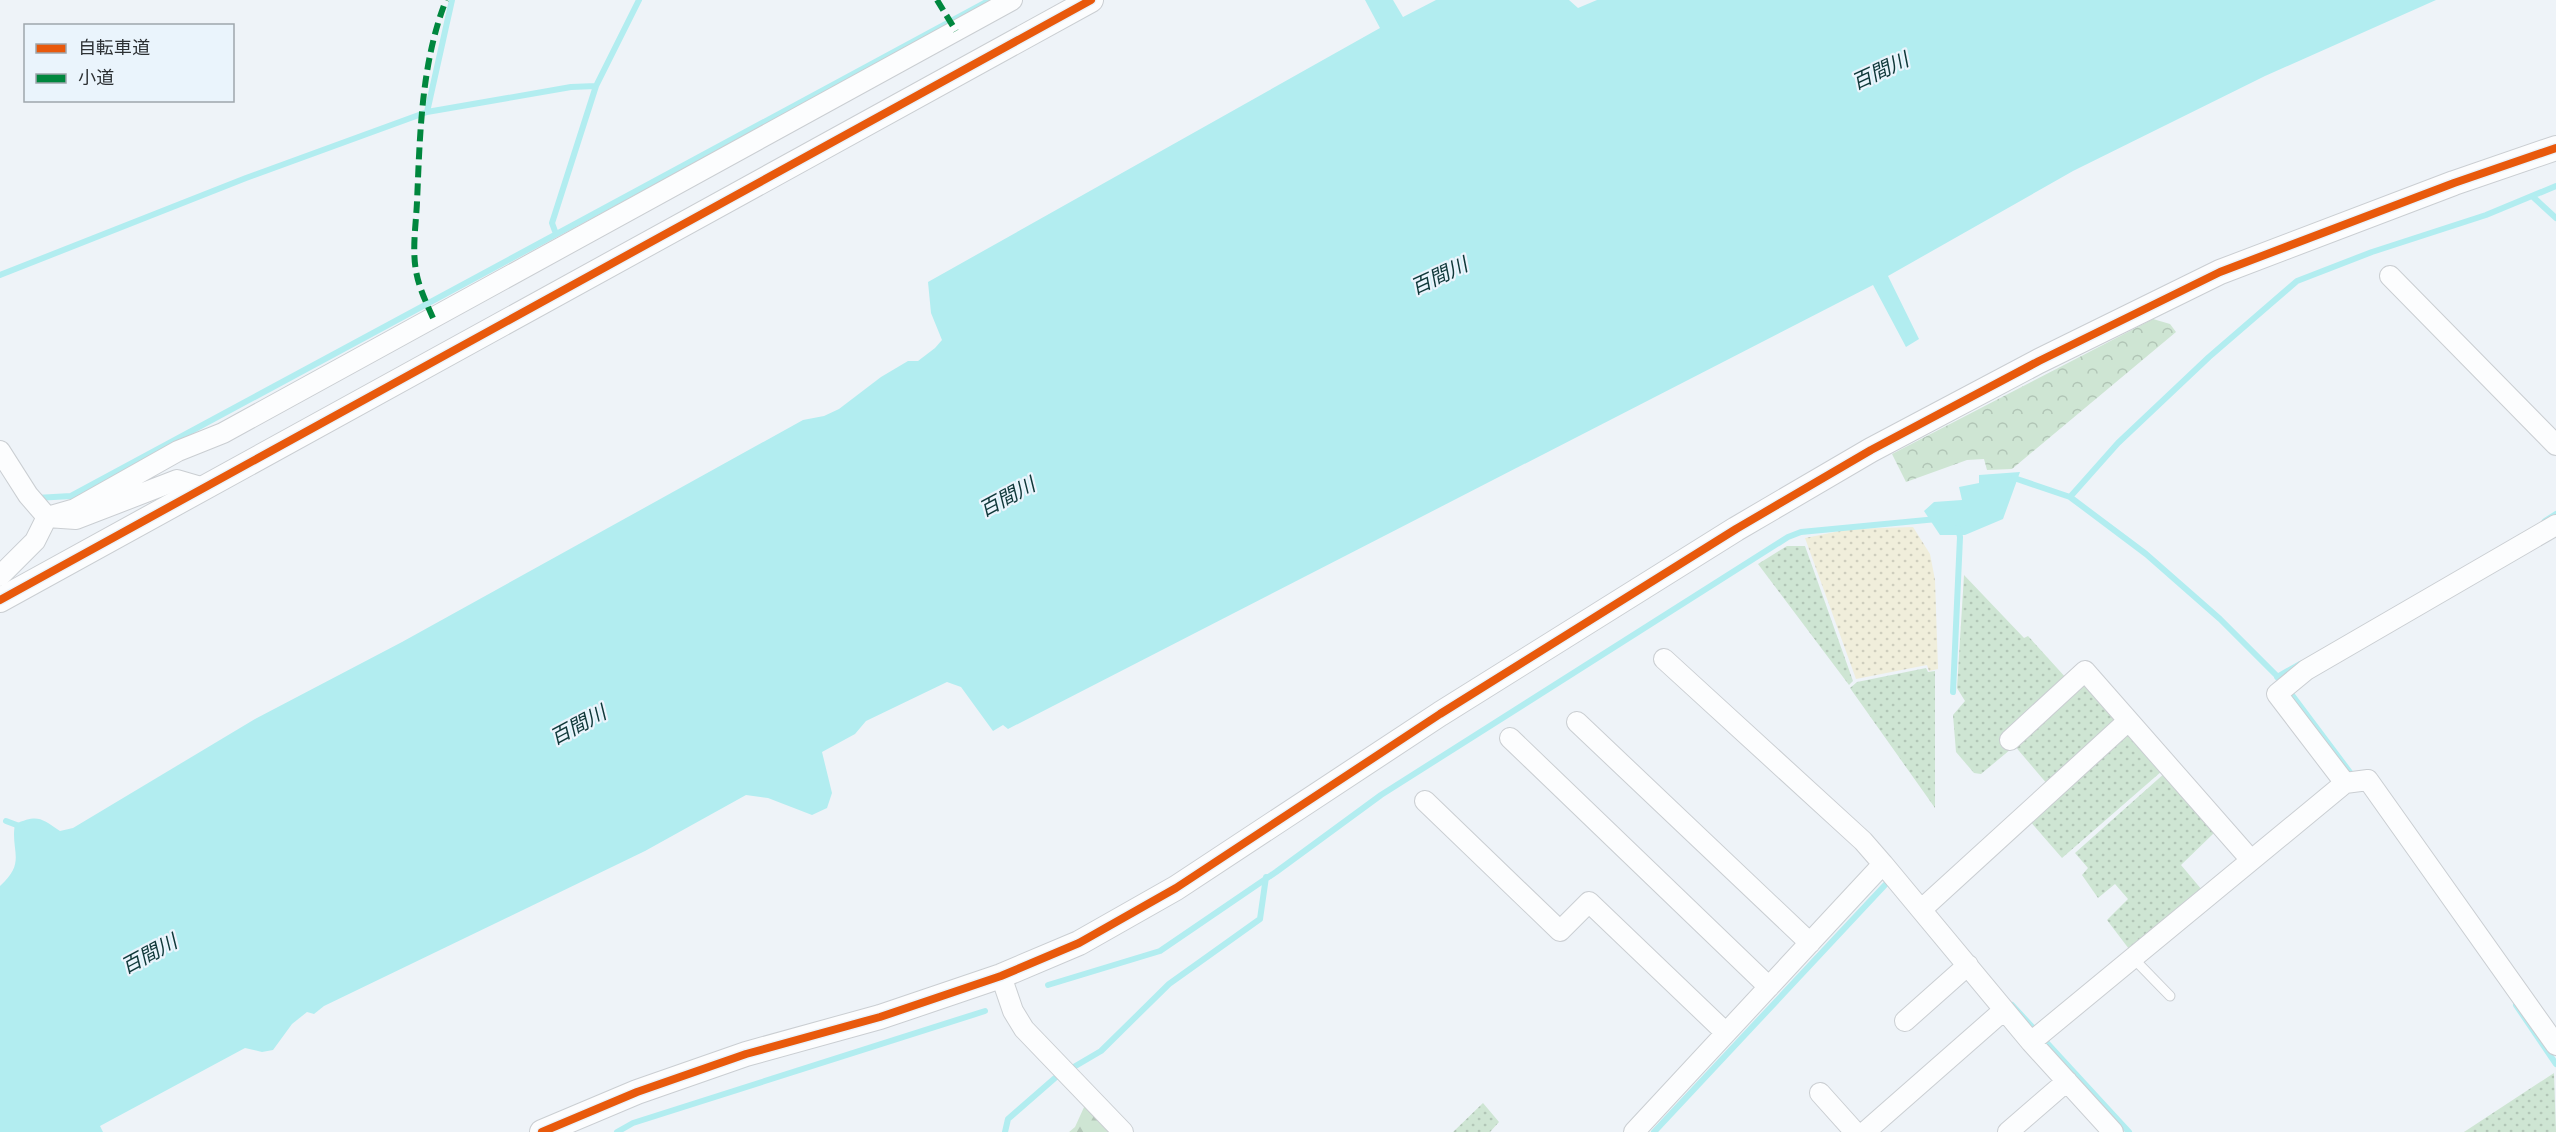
<svg xmlns="http://www.w3.org/2000/svg" width="2556" height="1132" viewBox="0 0 2556 1132" font-family="'Work Sans','Noto Sans JP',sans-serif">
<style>
.grass{fill:url(#grass-dots)}
.forest{fill:url(#forest-firs)}
.sand{fill:url(#sand-dots)}
.park{fill:url(#park-crowns)}
.water{fill:#b2edf0}
.lines{fill:none;stroke-linecap:round;stroke-linejoin:round}
.stream{stroke:#b2edf0;stroke-width:6}
.service-casing{stroke:#caced2;stroke-width:11}
.minor-casing{stroke:#caced2;stroke-width:22}
.tertiary-casing{stroke:#caced2;stroke-width:26}
.service{stroke:#fcfdfe;stroke-width:9}
.minor{stroke:#fcfdfe;stroke-width:20}
.tertiary{stroke:#fcfdfe;stroke-width:24}
.quiet{stroke:#00873e;stroke-width:6;stroke-dasharray:12 6;stroke-linecap:butt}
.cycleway-casing{stroke:#eaf4fc;stroke-width:11}
.cycleway{stroke:#e8590c;stroke-width:8}
.labels{text-anchor:middle;stroke-width:4.5;stroke-linejoin:round;paint-order:stroke}
.water-label{font-size:20px;font-style:italic;fill:#0e3738;stroke:#eaf4fc}
</style>
<defs>
<pattern id="grass-dots" width="8" height="8" patternUnits="userSpaceOnUse" patternTransform="scale(1.5)"><rect width="8" height="8" fill="#cee5d3"/><path d="M2 2h.1M6 6h.1" fill="none" stroke="#b1c5b6" stroke-width="1.8" stroke-linecap="round"/></pattern>
<pattern id="forest-firs" width="22" height="20" patternUnits="userSpaceOnUse" patternTransform="scale(1.5)"><rect width="22" height="20" fill="#cee5d3"/><path d="M5 1l3.5 6h-7zM16 11l3.5 6h-7z" fill="#b1c5b6"/></pattern>
<pattern id="sand-dots" width="8" height="8" patternUnits="userSpaceOnUse" patternTransform="scale(1.5)"><rect width="8" height="8" fill="#f0eedb"/><path d="M2 2h.1M6 6h.1" fill="none" stroke="#cecdbd" stroke-width="1.8" stroke-linecap="round"/></pattern>
<pattern id="park-crowns" width="20" height="18" patternUnits="userSpaceOnUse" patternTransform="scale(1.5)"><rect width="20" height="18" fill="#cee5d3"/><path d="M2 6a3 3 0 1 1 6 0M12 15a3 3 0 1 1 6 0" fill="none" stroke="#b1c5b6"/></pattern>
</defs>
<rect width="100%" height="100%" fill="#eef3f8"/>
<path class="grass" d="M1787,546h18l48,135 -4,4 -91,-121z
M1964,575l60,63 4,-2 39,43 -56,70 -30,25 -7,-1 -18,-21 -3,-37 12,-14 -8,-13z
M1926,668l2,4 7,-1v137l-85,-120 7,-6z
M2085,684l31,36 -68,65 -34,-40 66,-60z
M2123,733l7,1 32,37 -100,87 -33,-38z
M2166,772l49,60 -34,33 21,25 -73,59 -22,-29 21,-21 -13,-15 -17,14 -16,-23 6,-7 -13,-15z
M2554,1073l2,59h-92z
M1483,1103l16,19 -9,10h-37z"/>
<path class="forest" d="M1085,1105l25,27h-41l6,-5z"/>
<path class="sand" d="M1913,527l17,27 5,26 3,89 -9,2 -2,-6 -71,14 -51,-141 45,-9z"/>
<path class="park" d="M2153,319l17,5 6,8 -164,137 -25,1 -3,-11 -17,1 -61,22 -14,-28z"/>
<path class="water" d="M1365,0h28l10,17 33,-17h133l9,8 19,-8h839l-171,76 -192,95 -185,105 31,63 -13,8 -33,-62 -865,444 -5,-4 -10,6 -32,-44 -14,-5 -81,39 -11,13 -33,18 10,41 -5,15 -15,7 -44,-17 -22,-3 -101,56 -321,155 -10,8 -7,-2 -15,12 -19,26 -11,2 -17,-4 -145,78 3,6h-103v-246c27,-24 10,-35 15,-62 23,-10 26,-6 45,7l13,-3 182,-109 147,-77 401,-222 21,-4 15,-7 42,-32 27,-16h10l17,-13 7,-8 -11,-27 -3,-31 452,-254z
M2020,472l-17,47 -38,16h-25l-16,-24 10,-9 28,-2 -3,-13 20,-4v-8z"/>
<g class="lines">
<path class="stream" d="M427,112l25,-112
M2532,196l24,22
M556,234l-4,-11 44,-137 43,-86
M0,275l246,-97 181,-66 144,-25 25,-1
M2011,480l3,-2 56,19 76,57 74,65 60,60 75,100
M2070,497l48,-54 91,-86 88,-76 75,-29 114,-37 70,-29
M36,498l35,-2 919,-496
M2545,521l11,-7
M2277,677l23,-13
M1953,692l7,-155 -2,-9
M6,821l16,6
M1048,985l112,-34 116,-79 105,-77 407,-258 13,-5 136,-13
M2012,1005l117,127
M2516,1005l40,59
M617,1132l16,-9 352,-112
M1005,1132l3,-13 47,-41 46,-27 68,-67 91,-65 6,-42
M1654,1132l231,-247"/>
<defs>
<path id="service" d="M2133,958l37,38"/>
<path id="minor" d="M2390,276l166,169
M0,451l28,44 19,22 29,2 101,-39 24,7
M0,576l35,-35 12,-24 28,-8 103,-58 45,-18 789,-433
M1664,659l199,182 20,23
M1577,722l233,221
M1510,738l259,249
M2010,740l75,-69 166,189
M2345,783l-68,-89 29,-24 250,-145
M1425,801l135,130 29,-29 137,131
M1922,909l206,-188
M1001,976l12,35 11,18 99,103
M1905,1021l63,-56
M2031,1042l314,-259 23,-3 188,265
M1820,1093l35,39
M1634,1132l249,-268 148,178 82,90
M1865,1132l139,-122
M2008,1132l59,-51"/>
<path id="tertiary" d="M0,600l1091,-600
M542,1132l95,-40 109,-38 134,-37 121,-41 78,-33 97,-55 264,-174 296,-185 135,-79 168,-89 181,-89 234,-89 102,-35"/>
</defs>
<use href="#service" class="service-casing"/>
<use href="#minor" class="minor-casing"/>
<use href="#tertiary" class="tertiary-casing"/>
<use href="#service" class="service"/>
<use href="#minor" class="minor"/>
<use href="#tertiary" class="tertiary"/>
<path class="quiet" d="M937,0l19,31
M433,318c-7,-16 -14,-30 -17,-47 -4,-22 0,-47 1,-69 3,-68 4,-138 29,-202"/>
<defs>
<path id="cycleway" d="M0,600l1091,-600
M542,1132l95,-40 109,-38 134,-37 121,-41 78,-33 97,-55 264,-174 296,-185 135,-79 168,-89 181,-89 234,-89 102,-35"/>
</defs>
<use href="#cycleway" class="cycleway-casing"/>
<use href="#cycleway" class="cycleway"/>
</g>
<g class="labels">
<g class="water-label">
<text transform="translate(1880 71) rotate(-25)" y="7">百間川</text>
<text transform="translate(1439 276) rotate(-25)" y="7">百間川</text>
<text transform="translate(1007 497) rotate(-28)" y="7">百間川</text>
<text transform="translate(578 725) rotate(-28)" y="7">百間川</text>
<text transform="translate(149 954) rotate(-28)" y="7">百間川</text>
</g>
</g>
<rect x="24" y="24" width="210" height="78" fill="#eaf4fc" stroke="#9ea6ac" stroke-width="1.5"/>
<rect x="36" y="44" width="30" height="9" fill="#e8590c" stroke="#9ea6ac" stroke-width="1.5"/>
<text x="78" y="54" font-size="18" fill="#2d3134">自転車道</text>
<rect x="36" y="74" width="30" height="9" fill="#00873e" stroke="#9ea6ac" stroke-width="1.5"/>
<text x="78" y="84" font-size="18" fill="#2d3134">小道</text>
</svg>
